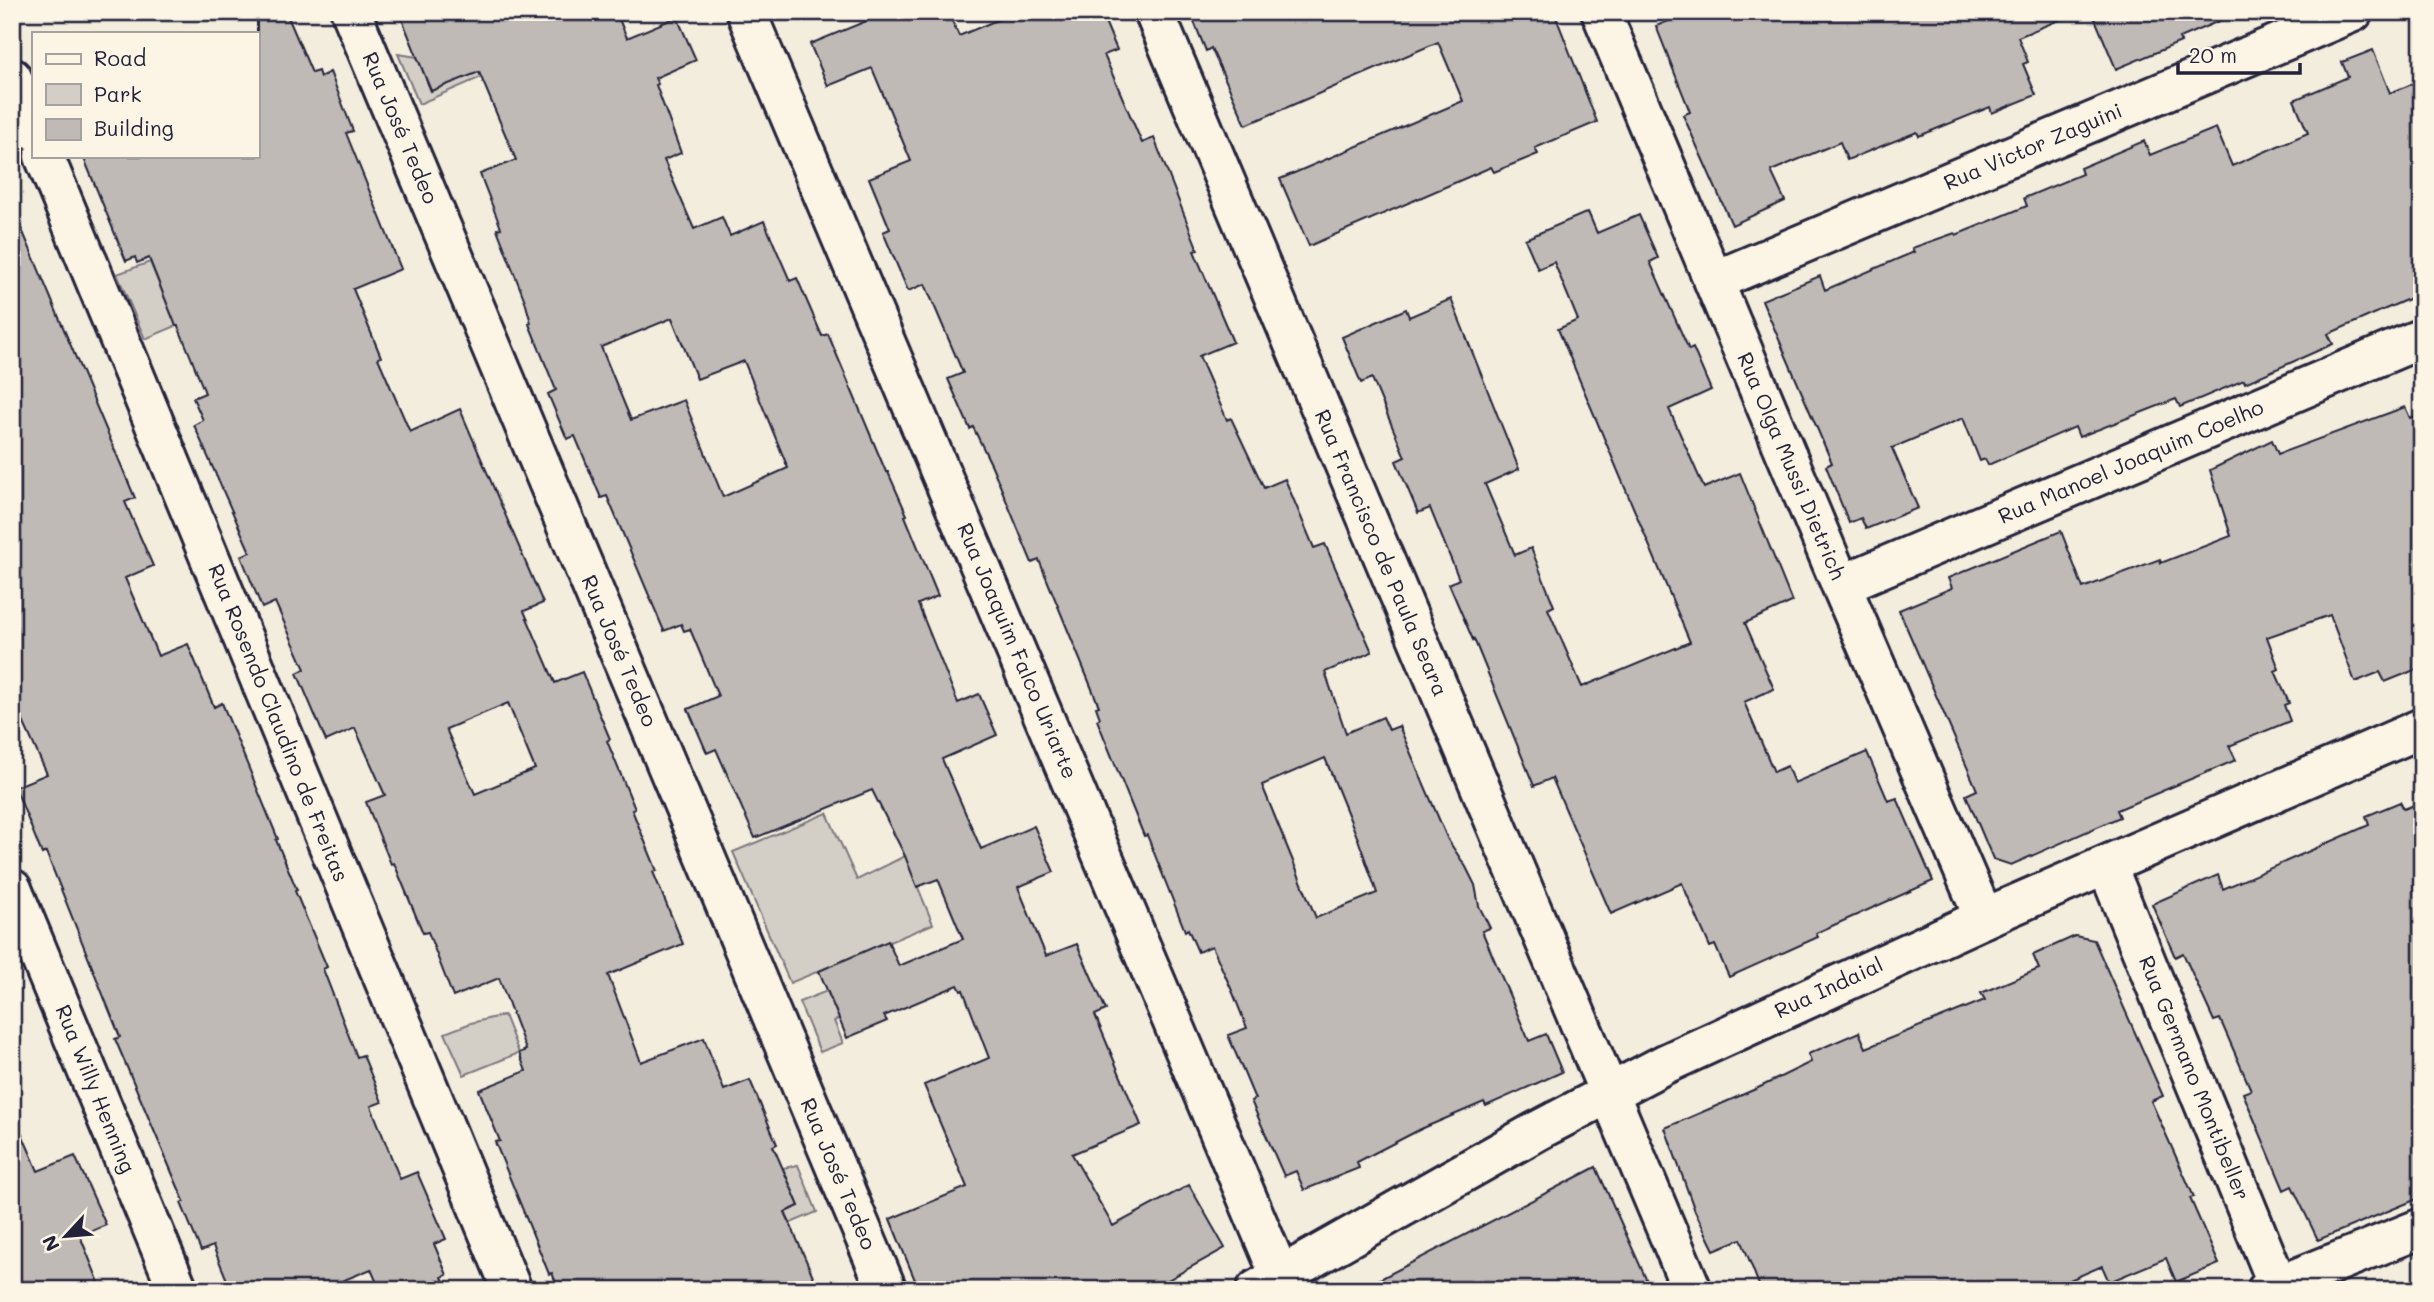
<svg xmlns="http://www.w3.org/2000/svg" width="2434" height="1302" viewBox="0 0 2434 1302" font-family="Mali,sans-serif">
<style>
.green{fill:#d4cfc6;stroke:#7b7880;stroke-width:2}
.building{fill:#bfbab6;stroke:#22223b;stroke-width:2;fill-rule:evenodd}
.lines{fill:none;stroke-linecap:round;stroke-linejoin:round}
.minor-casing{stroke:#22223b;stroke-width:44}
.major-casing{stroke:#22223b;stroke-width:44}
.minor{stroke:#fcf5e5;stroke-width:38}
.major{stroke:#fcf5e5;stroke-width:38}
.labels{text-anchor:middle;stroke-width:5;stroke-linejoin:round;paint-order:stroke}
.street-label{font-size:21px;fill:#22223b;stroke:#fcf5e5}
</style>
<rect width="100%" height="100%" fill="#f3edde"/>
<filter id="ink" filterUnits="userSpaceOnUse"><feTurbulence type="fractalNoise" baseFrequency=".0143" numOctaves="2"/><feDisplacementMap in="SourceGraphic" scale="14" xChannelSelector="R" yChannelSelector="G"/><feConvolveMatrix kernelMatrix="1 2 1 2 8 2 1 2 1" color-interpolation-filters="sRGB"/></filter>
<g filter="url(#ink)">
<path class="green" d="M398,54l19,3 14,34 66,-27 1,6 -79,34z
M150,262l26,64 -31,13 -28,-65z
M827,813l30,67 48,-24 28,68 -143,59 -57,-131z
M827,991l12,28 -5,2 9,22 -23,9 -21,-50z
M504,1015l15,38 -55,22 -19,-42 26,-10z
M798,1165l19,47 -74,31 -5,-11 61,-26 -16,-38z"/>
<path class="building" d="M257,12h29l26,61 6,-2 2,6 10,-5 23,59 -7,2 55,136 -48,20 28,68 -3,1 32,74 50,-23 83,194 -19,8 31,72 27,-11 28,67 -3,2 28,68 -3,1 25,61 -4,1 30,72 -75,31 33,87 63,-24 20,52 26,-10 27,64 -4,2 26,60 -14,6 34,78h-260l-7,-17 -3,1 -54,-132 5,-1 -21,-51 47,-19 -7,-18 7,-3 -27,-72 -46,19 -25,-65 -5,1 -29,-70 -3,1 -25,-62 19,-7 -30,-67 -29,13 -29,-68 8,-4 -30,-67 -13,6 -21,-52 9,-4 -56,-127 9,-5 -10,-22 12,-5 -15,-38 -12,-29h-2l-27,-68 -12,5 -2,-6 -9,4 -43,-105h174zM508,703l27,66 -60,25 -29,-65z
M399,12h217l11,26 50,-21 19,43 -41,18 3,6 -2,1 25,68 -17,7 30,69 28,-12 8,19 34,-15 26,60 7,-3 25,58 6,-2 58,138h2l19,43 -2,1 33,80 -20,8 40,99 21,-9 18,41 -55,24 39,90 53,-23 20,46 -36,15 28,69 31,-12 29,66 -11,5 46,110 -69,29 41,72 76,-41 36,63 -75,42h-231l-29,-71 77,-32 -43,-102 65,-27 -26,-68 -2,1 -3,-6 -74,31 3,5 -40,17 -28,-67 69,-30 11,25 64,-27 -25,-60 -21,8 -12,-31 -33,-66 -117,48 -39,-89 -9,4 -19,-44 30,-13 -28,-67 -6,2 -3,-7 -17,7 -57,-135 -6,2 -26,-62 -8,3 -19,-45 8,-4 -27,-66 2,-1 -6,-22 -28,-72 4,-1 -21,-54 36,-14 -37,-88 -48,19zM672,318l25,61 47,-18 44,107 -65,29 -39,-97 -53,20 -30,-73z
M867,12h81l11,24 57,-24h85l16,38 -13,5 38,88 12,-5 44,112 -4,1 39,91 -34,14 28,64 4,-2 33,70 21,-9 29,69 11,-4 47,108 -47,20 21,61 37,-16 6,13 10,-4 49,114 18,27 9,18 4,21 11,22 -8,3 47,110 17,-7 16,38 -76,34 -2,-4 -63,27 -64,33 2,6 -55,22 -8,-19 -12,5 -33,-75 4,-2 -27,-64 19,-7 -14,-35 -21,-47 -14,6 -10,-23 -3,2 -38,-96 -3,1 -47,-116 3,-2 -4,-11 3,-1 -60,-146 -7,3 -40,-97 -19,-39 -3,2 -22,-50 15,-6 -38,-89 -17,7 -25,-59 7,-3 -21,-51 42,-17 -39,-93 -44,18 -18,-42 59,-24zM1325,758l33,81 19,54 -61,25 -54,-133z
M1190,12h364l43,110 -62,26 3,6 -44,18 -3,-5 -182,79 -29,-67 183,-78 -25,-59 -192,83 -35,-77 -5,3z
M1691,12h385v1l-58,24 10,25 -5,2 13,31 -44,18 -2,-6 -71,29 -2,-4 -70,28 -7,-18 -69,29 14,30 -53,24 -49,-110 7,-3 -34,-86z
M2092,12h146v1l-59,25 2,4 -65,27z
M2373,50l17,43 32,-13v213l-94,41 5,10 -88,39 -1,-3 -64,27 -4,-8 -97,38 -4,-10 -87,38 -3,-6 -5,2 -17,-43 -71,30 26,60 -52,21 -5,-11 -12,5 -23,-57 6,-3 -70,-163 58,-24 5,14 89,-38 -2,-4 43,-15 1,2 71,-29 -3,-8 58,-24 -2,-6 64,-27 6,14 66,-27 16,38 76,-33 -14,-33 54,-23 -6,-15z
M12,206l123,292 -10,4 28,64 -28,12 33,78 30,-12 26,63 8,-4 56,136 -2,1 21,50 -2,1 32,76 -4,2 34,88 6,-2 19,47 -11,4 29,73 17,-7 29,67 -12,5 13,31 -5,2 6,13h-68l-9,-21 -51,21h-89l-18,-44 -12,5 -20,-48 3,-2 -69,-162 5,-2 -74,-185 -4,2 -27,-67 32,-13 -35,-77z
M1588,212l9,21 42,-18 19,43 -8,4 39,88 4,-2 18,42 -42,19 35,79 36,-15 52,129 -47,21 29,66 -30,13 30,70 13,-6 7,17 73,-31 21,49 9,-3 36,83 -117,52 2,4 -89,40 -14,-32 -5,2 -28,-64 -71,31 -59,-136 -18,8 -60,-147 -1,1 -24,-56 10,-5 -29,-71 -12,5 -22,-52 9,-4 -33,-79 -11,5 -19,-46 64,-28 3,8 42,-18 68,170 -34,15 30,71 16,-7 23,58 -6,3 34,78 108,-45 -132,-313 20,-9 -24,-58 -16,7 -13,-30z
M2405,407l5,11 12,-5v254l-37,15 -5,-10 -25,10 -25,-67 -63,22 12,32 -4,2 14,32 -5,2 6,16 -61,25 7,14 -119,50 3,7 -109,48 -18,-6 -27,-64 11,-5 -78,-180 53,-22 -4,-10 113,-47 22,57 77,-29 1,4 70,-27 -21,-66 62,-30 6,14z
M2400,802l4,7 18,-7v395l-104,43 -26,-54 -8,4 -41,-97 8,-3 -31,-71 -6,2 -31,-68 -8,4 -23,-53 66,-29 5,14 146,-64 -3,-9z
M2075,936l19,4 69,156 -12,5 43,96 -4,1 29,66 -43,18 -10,-24 -57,24 -7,-16 -55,24h-286l-20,-51 -27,11 -19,-39 -30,-83 93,-40 53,-26 -3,-8 51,-22 7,16 119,-48 -4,-7 58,-24 -6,-14z
M12,1111l26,60 37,-15 31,69 -26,11 22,54h-79l-11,-26z
M1596,1167l55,123h-292z"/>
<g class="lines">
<defs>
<path id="minor" d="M351,12l536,1278
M746,12l540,1278
M1154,12l538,1278
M1601,12l240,573 143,333
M12,78l21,51
M44,156l468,1134
M1714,281l639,-269
M1841,585l581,-247
M2107,866l173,424
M12,889l166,401
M2267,1290l155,-62"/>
<path id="major" d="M1256,1290l281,-159 128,-67 319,-146 438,-190"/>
</defs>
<use href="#minor" class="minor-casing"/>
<use href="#major" class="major-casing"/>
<use href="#minor" class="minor"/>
<use href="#major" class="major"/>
</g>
</g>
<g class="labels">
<g class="street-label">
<text transform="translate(400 128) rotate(67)" y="7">Rua José Tedeo</text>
<text transform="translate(2033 147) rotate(-23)" y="7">Rua Victor Zaguini</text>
<text transform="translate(2131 462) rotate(-23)" y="7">Rua Manoel Joaquim Coelho</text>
<text transform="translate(1791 466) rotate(67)" y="7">Rua Olga Mussi Dietrich</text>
<text transform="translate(1381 553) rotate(67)" y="7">Rua Francisco de Paula Seara</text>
<text transform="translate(619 651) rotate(67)" y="7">Rua José Tedeo</text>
<text transform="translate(1017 651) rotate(67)" y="7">Rua Joaquim Falco Uriarte</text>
<text transform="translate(278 723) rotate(68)" y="7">Rua Rosendo Claudino de Freitas</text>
<text transform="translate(1829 988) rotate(-25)" y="7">Rua Indaial</text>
<text transform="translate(2194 1078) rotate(68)" y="7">Rua Germano Montibeller</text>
<text transform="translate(95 1089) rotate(68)" y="7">Rua Willy Henning</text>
<text transform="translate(838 1174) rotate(67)" y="7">Rua José Tedeo</text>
</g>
</g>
<rect width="2434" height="1302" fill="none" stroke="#fcf5e5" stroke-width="42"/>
<rect x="21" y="21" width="2392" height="1260" fill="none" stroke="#22223b" stroke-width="2.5" filter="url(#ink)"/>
<rect x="32" y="32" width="228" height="126" fill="#fcf5e5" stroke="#a5a1a1" stroke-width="2"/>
<rect x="46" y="54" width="35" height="10" fill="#fcf5e5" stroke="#a5a1a1" stroke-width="2"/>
<text x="94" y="66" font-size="21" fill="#22223b">Road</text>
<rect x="46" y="84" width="35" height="21" fill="#d4cfc6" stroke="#a5a1a1" stroke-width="2"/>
<text x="94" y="102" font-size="21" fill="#22223b">Park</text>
<rect x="46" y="119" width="35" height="21" fill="#bfbab6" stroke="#a5a1a1" stroke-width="2"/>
<text x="94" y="136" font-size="21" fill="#22223b">Building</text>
<g transform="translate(66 1236) rotate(244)" stroke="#fcf5e5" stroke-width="5" paint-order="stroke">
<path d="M0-5L12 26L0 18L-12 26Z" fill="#22223b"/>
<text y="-10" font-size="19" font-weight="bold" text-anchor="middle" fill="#22223b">N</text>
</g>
<path d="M2178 63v10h122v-10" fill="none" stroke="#22223b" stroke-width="3.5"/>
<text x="2189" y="63" font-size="21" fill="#22223b" stroke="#fcf5e5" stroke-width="5" paint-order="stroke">20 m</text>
</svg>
